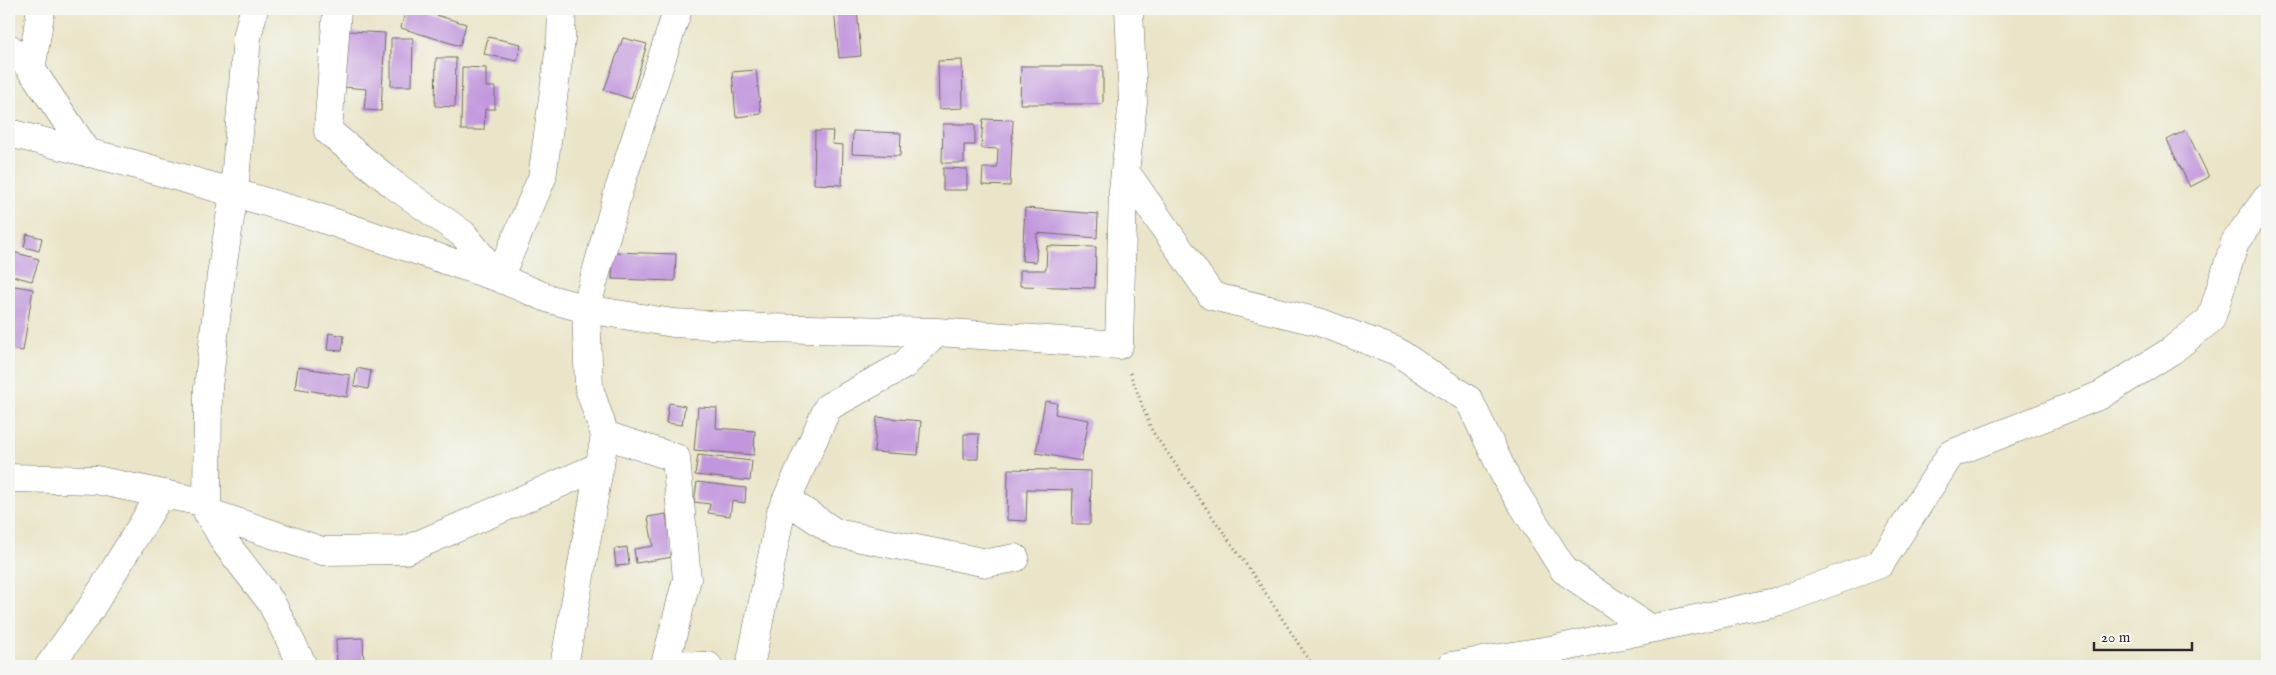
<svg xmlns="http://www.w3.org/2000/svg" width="2276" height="675" viewBox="0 0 2276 675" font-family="'IM FELL English',serif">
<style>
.building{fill:#c196dd}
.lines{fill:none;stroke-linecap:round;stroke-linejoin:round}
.minor-casing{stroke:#6e6c62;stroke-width:29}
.path{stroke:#6e6c62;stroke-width:3;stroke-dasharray:1 4;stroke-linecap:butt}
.minor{stroke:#fff;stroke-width:28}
</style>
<rect width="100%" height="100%" fill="#f6f6f2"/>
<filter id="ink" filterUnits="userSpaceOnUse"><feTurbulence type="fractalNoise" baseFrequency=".02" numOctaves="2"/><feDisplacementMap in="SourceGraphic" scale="10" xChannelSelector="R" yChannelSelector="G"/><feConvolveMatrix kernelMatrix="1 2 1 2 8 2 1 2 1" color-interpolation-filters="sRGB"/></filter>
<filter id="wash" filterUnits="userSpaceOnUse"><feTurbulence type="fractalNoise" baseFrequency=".0096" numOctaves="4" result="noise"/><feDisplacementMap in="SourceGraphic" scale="20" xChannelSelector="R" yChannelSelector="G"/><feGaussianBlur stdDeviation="1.12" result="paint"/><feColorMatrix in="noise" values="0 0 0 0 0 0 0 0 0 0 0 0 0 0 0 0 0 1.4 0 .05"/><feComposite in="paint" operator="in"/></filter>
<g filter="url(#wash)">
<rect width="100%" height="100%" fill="#eae5c8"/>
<g id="blocks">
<path class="building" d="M406,9h10l50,15 -6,22 -59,-18z
M834,9h23l4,47 -22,2z
M347,31l38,2 -4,78 -17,-1 2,-21 -22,-2z
M488,37l33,7 -4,17 -33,-7z
M391,38h22l-1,48h-21z
M623,38l24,6 -16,55 -27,-9z
M436,58h20l-1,49 -20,-1z
M962,60l1,48 -24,1 -1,-48z
M1021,66h82v38h-83z
M462,67l24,1v19h9v22h-10l-1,21h-23z
M756,70l5,44 -25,3 -4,-45z
M983,119l30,1 -3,66 -28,-1 1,-17h14l1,-19 -17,-1z
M943,124h32v21h-11v18h-22z
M2186,130l23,47 -19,10 -23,-47z
M815,131h18l-1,13 11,1 -1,40 -28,-1z
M853,131l48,2 -1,23 -48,-2z
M943,168l24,1v21h-24z
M1025,208l73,6 -1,24 -60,-5 -1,29 -14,-1z
M27,234l15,4 -3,13 -15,-4z
M1047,246l49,1 -1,41 -75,-2v-16h26z
M9,251l30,8 -7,22 -23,-6z
M613,252l63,2 -1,27 -63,-2z
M9,285l24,4 -10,62 -13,-2 1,-11 -2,-1z
M329,333l15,3 -2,15 -15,-1z
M298,367l52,8 -3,22 -52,-9z
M357,368l14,3 -3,18 -14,-3z
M1045,401l12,2 -2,11 34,6 -8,41 -45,-8z
M669,403l16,3 -3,19 -16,-2z
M698,407l19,1 -1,20 39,3 -1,24 -60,-5z
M877,417l44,4 -3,34 -44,-3z
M964,434h15l-1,25h-14z
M698,455l54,6 -2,20 -55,-6z
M1008,469l83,2 -1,53h-18l1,-34 -46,-1 -1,32 -19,-1z
M697,482l49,6 -1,15 -13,-2 -2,15 -22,-3 2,-9 -16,-2z
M666,514l7,43 -37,6 -2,-14 19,-3 -5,-29z
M627,547l2,18 -13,1 -2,-17z
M363,638l1,28h-27l-1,-27z"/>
</g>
</g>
<g filter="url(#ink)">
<use href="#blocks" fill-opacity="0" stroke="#6e6c62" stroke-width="1"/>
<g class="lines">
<defs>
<path id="minor" d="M254,9l-7,29 -13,155 -13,82 -13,113 -1,124 115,39 84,-1 194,-84
M337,9l-9,122 66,54 69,49 36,44 51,21 36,10 87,14 93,5 171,4
M9,48l20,18 59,87
M31,70l10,-61
M9,133l121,30 181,52 188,63 43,-100 19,-139 1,-30
M1125,171l87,125 107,26 77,29 73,49 38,80 57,90 86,59
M605,435l71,23 11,121 -22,85 43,2
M9,478l87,2 106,22 24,42 45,58 32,64
M787,500l49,33 151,30 28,-5
M49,666l42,-58 70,-114
M564,666l41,-231 -16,-47 -3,-79 33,-120 59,-180
M750,666l31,-154 47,-105 76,-42 33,-33 182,13 4,-155 10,-88 -4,-93
M1451,666l105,-17 224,-48 100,-37 71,-110 150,-59 70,-44 40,-32 24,-77 32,-44"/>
</defs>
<use href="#minor" class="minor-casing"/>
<path class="path" d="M1130,373l22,58 105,149 56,86"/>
<use href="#minor" class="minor"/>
</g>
</g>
<rect width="2276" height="675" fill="none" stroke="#f6f6f2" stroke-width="30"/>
<path d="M2094 642v8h98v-8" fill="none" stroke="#2b2b2b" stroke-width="2.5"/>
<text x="2101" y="642" font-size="15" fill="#2b2b2b" stroke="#f6f6f2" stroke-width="4" paint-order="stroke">20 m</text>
</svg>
